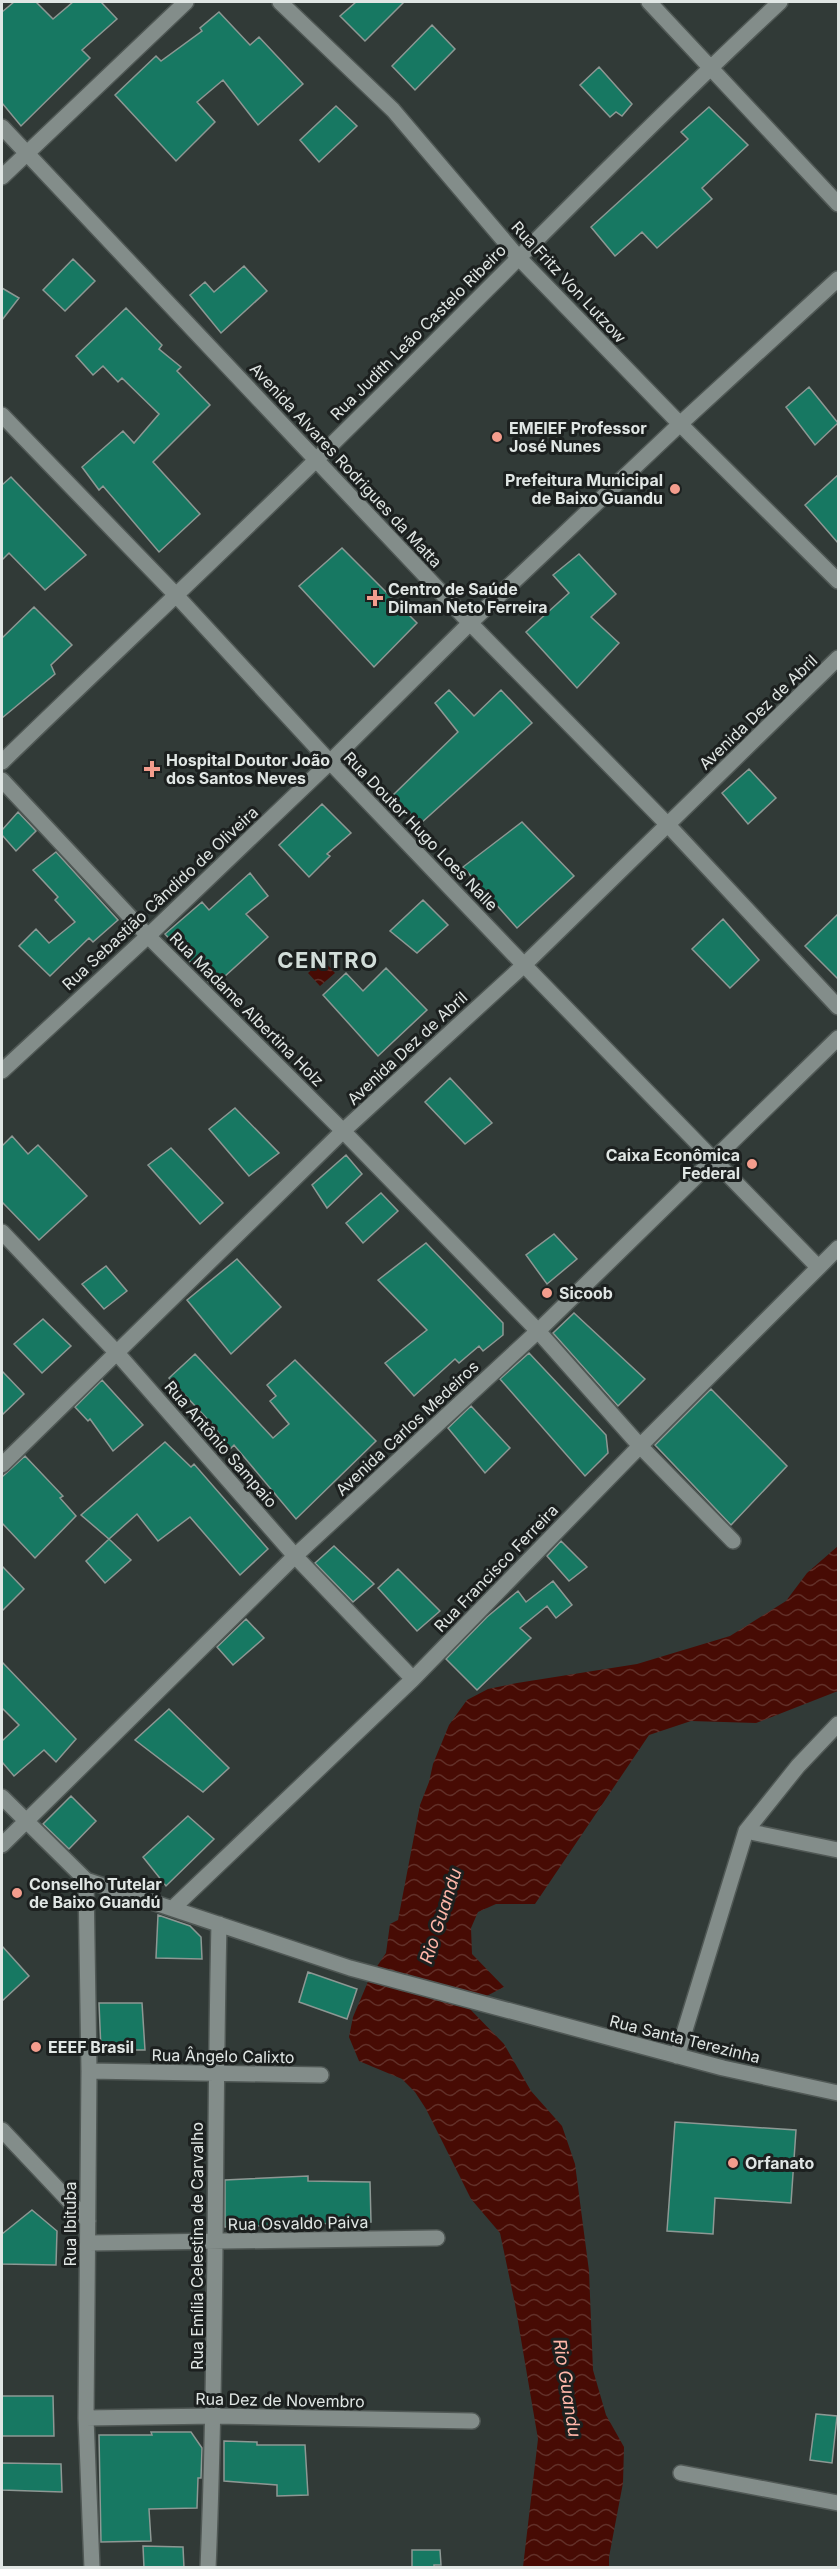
<svg xmlns="http://www.w3.org/2000/svg" width="840" height="2569" viewBox="0 0 840 2569" font-family="Inter,sans-serif">
<style>
.water{fill:url(#water-waves)}
.building{fill:#177862;stroke:#8d9894;stroke-width:1.5}
.lines{fill:none;stroke-linecap:round;stroke-linejoin:round}
.minor-casing{stroke:#505855;stroke-width:18}
.minor{stroke:#838d8a;stroke-width:15}
.poi-dot{fill:#f49d8d;stroke:#1c201f;stroke-width:2}
.labels{text-anchor:middle;stroke-width:6;stroke-linejoin:round;paint-order:stroke}
.street-label{font-size:16px;fill:#e0e6e4;stroke:#1c201f}
.poi-label{font-size:16px;font-weight:bold;fill:#e0e6e4;stroke:#1c201f;text-anchor:start}
.water-label{font-size:18px;font-style:italic;fill:#ffb7a9;stroke:#1c201f}
.district-label{font-size:22px;font-weight:bold;letter-spacing:1.5px;fill:#d2ddd9;stroke:#1c201f}
</style>
<defs>
<pattern id="water-waves" width="16" height="10" patternUnits="userSpaceOnUse" patternTransform="scale(1.5)"><rect width="16" height="10" fill="#470b04"/><path d="M0 5q4-4 8 0t8 0" fill="none" stroke="#612f28"/></pattern>
</defs>
<rect width="100%" height="100%" fill="#313a37"/>
<path class="water" d="M323,960l12,13 -15,13 -12,-13z
M838,1546v145l-82,32 -65,-2 -42,14 -114,169h-39l-18,8 -7,16 1,26 32,33 -37,19 37,38 27,47 31,35 13,38 14,107 4,99 13,45 18,32 -1,36 -14,74v10h-86l15,-128 -23,-135 -15,-71 -29,-34 -45,-90 -11,-17 -13,-13 -43,-18 -10,-24 4,-20 17,-40 16,-24 4,-29 8,-4 22,-115 9,-23 4,-18 16,-39 18,-25 21,-11 29,-6 120,-19 93,-28 56,-35 21,-28z"/>
<path class="building" d="M14,2h22l17,17 20,-17h28l16,17 -35,31 8,8 -69,68 -19,-23v-91z
M356,2h48l-39,39 -25,-25z
M219,12l31,33 9,-8 44,47 -45,41 -35,-45 -26,22 18,20 -39,39 -61,-66 41,-39 5,5 41,-30 -2,-3z
M432,25l23,24 -40,41 -23,-24z
M599,67l33,37 -10,12 -6,-4 -6,5 -30,-32z
M336,106l21,20 -38,36 -19,-22z
M709,107l39,38 -46,43 10,11 -55,49 -15,-16 -27,24 -24,-29 97,-88 -7,-7z
M73,259l22,22 -30,30 -22,-21z
M244,266l23,25 -46,42 -31,-38 15,-13 9,10z
M2,288l17,10 -17,22z
M126,308l36,37 -3,4 22,18 -4,4 33,34 -57,57 47,52 -41,38 -56,-66 -4,4 -17,-23 41,-36 11,12 25,-29 -37,-36 -4,4 -15,-16 -10,9 -17,-19z
M809,387l29,36 -23,22 -29,-38z
M838,475v68l-33,-38z
M11,477l75,78 -41,35 -36,-37 -7,7v-75z
M342,548l75,75 -43,44 -75,-81z
M579,554l37,40 -25,23 28,26 -42,45 -51,-56 43,-39 -16,-18z
M34,607l38,38 -21,20 4,9 -53,44v-80z
M449,690l25,26 27,-26 31,33 -112,101 -28,-28 66,-64 -23,-29z
M749,769l27,29 -28,26 -26,-31z
M322,804l29,29 -24,21 3,2 -21,21 -30,-32z
M18,812l18,19 -20,20 -14,-16v-5z
M522,822l52,54 -57,52 -54,-61z
M56,852l62,68 -25,22 -4,-4 -39,38 -31,-30 17,-17 13,14 26,-21 -20,-22 3,-3 -25,-27z
M250,873l18,23 -22,18 22,23 -55,50 -48,-53 37,-32 7,8z
M423,900l25,25 -31,28 -27,-22z
M838,914v65l-33,-33z
M723,919l36,41 -29,28 -38,-39z
M386,968l41,42 -49,46 -55,-61 23,-22 17,18z
M450,1078l42,45 -27,21 -40,-42z
M235,1108l44,45 -30,23 -40,-47z
M12,1136l16,18 10,-9 49,51 -48,44 -37,-38v-56z
M171,1148l52,55 -23,21 -52,-59z
M346,1155l16,19 -35,34 -15,-23z
M381,1193l17,18 -35,32 -17,-20z
M554,1234l23,25 -30,25 -21,-29z
M426,1243l77,80v12l-20,16 -4,-5 -20,17 -4,-4 -41,37 -29,-33 42,-33 -49,-50z
M237,1259l44,48 -50,47 -44,-54z
M106,1266l21,25 -23,18 -22,-25z
M574,1313l71,66 -27,27 -65,-73z
M43,1319l28,27 -29,27 -28,-29z
M529,1353l77,82 2,18 -23,23 -85,-97z
M195,1354l78,84 16,-14 -19,-23 6,-5 -9,-11 28,-25 81,81 -80,78 -62,-74 -4,4 -18,-25 -43,-46z
M2,1371l22,23 -22,21z
M102,1380l41,45 -30,26 -23,-32 -2,2 -13,-14z
M711,1389l76,77 -56,59 -76,-80z
M471,1406l39,42 -25,25 -37,-45z
M165,1442l26,25 3,-3 74,85 -28,26 -50,-58 -32,24 -21,-27 -28,25 -28,-24z
M25,1456l38,40 -3,2 16,18 -41,42 -33,-35v-46z
M109,1539l22,21 -26,23 -19,-22z
M561,1541l26,26 -18,14 -22,-25z
M334,1546l40,38 -21,18 -38,-39z
M2,1566l22,23 -22,22z
M398,1569l42,42 -23,20 -39,-43z
M553,1581l19,24 -16,13 -9,-12 -27,22 11,10 -54,52 -31,-31 41,-42 31,-26 8,11z
M246,1619l18,19 -31,27 -16,-18z
M2,1662l74,77 -20,23 -12,-12 -30,26 -12,-14v-21l17,-16 -17,-17z
M169,1709l60,59 -26,24 -68,-52z
M71,1796l25,25 -27,28 -26,-25z
M188,1816l26,23 -48,47 -23,-29z
M158,1915l32,11 11,11 1,22 -46,-1z
M2,1946l27,30 -27,25z
M308,1972l49,17 -10,30 -48,-17z
M99,2003h43l3,47h-44z
M675,2122l121,8 -5,73 -76,-5 -2,36 -46,-3z
M308,2176v5l62,1 1,40 -146,5v-47z
M32,2210l25,21 -1,34 -54,-1v-30z
M2,2396h51l1,40h-52z
M816,2414l21,2 -5,47 -22,-3z
M151,2432h40l11,16 -1,30h-3l-1,30 -48,1 2,32 -50,1 -2,-107h53z
M224,2441l33,1v3h48l3,50 -31,1v-11l-53,-4z
M2,2463l59,1 1,28 -60,-2z
M143,2546l40,1 1,21h-40z
M412,2550h28l1,15h-7v3h-22z"/>
<g class="lines">
<defs>
<path id="minor" d="M280,2l113,108 125,147 162,167 158,157
M649,2l189,202
M2,127l468,496 198,202 170,182
M2,177l184,-175
M2,415l173,179 155,168 194,203 294,302
M2,762c104,-101 211,-201 315,-303 155,-152 305,-309 463,-457
M2,780l146,156 195,195 195,200 102,115 93,95
M2,1071l146,-135 182,-174 140,-139 210,-199 158,-145
M2,1232l115,121 178,203 118,123
M2,1465l341,-334 181,-166 314,-307
M2,1797l84,83 264,88 373,100 115,25
M746,1831l92,19
M2,1845l293,-289 243,-225 300,-293
M86,1880l3,191 -3,347 6,150
M173,1908l240,-229 227,-233 198,-198
M677,2056l69,-225 52,-65 40,-42
M89,2071l232,4
M2,2130l86,91
M89,2243l348,-5
M86,2418l129,-2 257,5
M681,2473l157,30
M208,2568c9,-215 6,-430 11,-644"/>
</defs>
<use href="#minor" class="minor-casing"/>
<use href="#minor" class="minor"/>
</g>
<g class="poi-dot">
<circle cx="497" cy="437" r="6"/>
<circle cx="675" cy="489" r="6"/>
<path d="M372 589h6v6h6v6h-6v6h-6v-6h-6v-6h6z"/>
<path d="M149 760h6v6h6v6h-6v6h-6v-6h-6v-6h6z"/>
<circle cx="752" cy="1164" r="6"/>
<circle cx="547" cy="1293" r="6"/>
<circle cx="17" cy="1893" r="6"/>
<circle cx="36" cy="2047" r="6"/>
<circle cx="733" cy="2163" r="6"/>
</g>
<g class="labels">
<g class="street-label">
<text transform="translate(569 282) rotate(47)" y="6">Rua Fritz Von Lutzow</text>
<text transform="translate(418 332) rotate(-45)" y="6">Rua Judith Leão Castelo Ribeiro</text>
<text transform="translate(346 465) rotate(47)" y="6">Avenida Alvares Rodrigues da Matta</text>
<text transform="translate(758 712) rotate(-44)" y="6">Avenida Dez de Abril</text>
<text transform="translate(421 831) rotate(46)" y="6">Rua Doutor Hugo Loes Nalle</text>
<text transform="translate(160 898) rotate(-43)" y="6">Rua Sebastião Cândido de Oliveira</text>
<text transform="translate(247 1009) rotate(45)" y="6">Rua Madame Albertina Holz</text>
<text transform="translate(407 1048) rotate(-43)" y="6">Avenida Dez de Abril</text>
<text transform="translate(407 1428) rotate(-43)" y="6">Avenida Carlos Medeiros</text>
<text transform="translate(221 1444) rotate(49)" y="6">Rua Antônio Sampaio</text>
<text transform="translate(496 1568) rotate(-46)" y="6">Rua Francisco Ferreira</text>
<text transform="translate(685 2039) rotate(14)" y="6">Rua Santa Terezinha</text>
<text transform="translate(223 2056) rotate(1)" y="6">Rua Ângelo Calixto</text>
<text transform="translate(298 2223) rotate(-1)" y="6">Rua Osvaldo Paiva</text>
<text transform="translate(70 2224) rotate(-90)" y="6">Rua Ibituba</text>
<text transform="translate(197 2246) rotate(-90)" y="6">Rua Emília Celestina de Carvalho</text>
<text transform="translate(280 2400) rotate(1)" y="6">Rua Dez de Novembro</text>
</g>
<g class="poi-label">
<text x="509" y="434">EMEIEF Professor<tspan x="509" dy="18">José Nunes</tspan></text>
<text x="663" y="486" text-anchor="end">Prefeitura Municipal<tspan x="663" dy="18">de Baixo Guandu</tspan></text>
<text x="388" y="595">Centro de Saúde<tspan x="388" dy="18">Dilman Neto Ferreira</tspan></text>
<text x="166" y="766">Hospital Doutor João<tspan x="166" dy="18">dos Santos Neves</tspan></text>
<text x="740" y="1161" text-anchor="end">Caixa Econômica<tspan x="740" dy="18">Federal</tspan></text>
<text x="559" y="1299">Sicoob</text>
<text x="29" y="1890">Conselho Tutelar<tspan x="29" dy="18">de Baixo Guandú</tspan></text>
<text x="48" y="2053">EEEF Brasil</text>
<text x="745" y="2169">Orfanato</text>
</g>
<g class="water-label">
<text transform="translate(441 1916) rotate(-72)" y="6">Rio Guandu</text>
<text transform="translate(567 2388) rotate(81)" y="6">Rio Guandu</text>
</g>
<g class="district-label">
<text x="328" y="968">CENTRO</text>
</g>
</g>
<rect width="840" height="2569" fill="none" stroke="#e0e6e4" stroke-width="6"/>
</svg>
